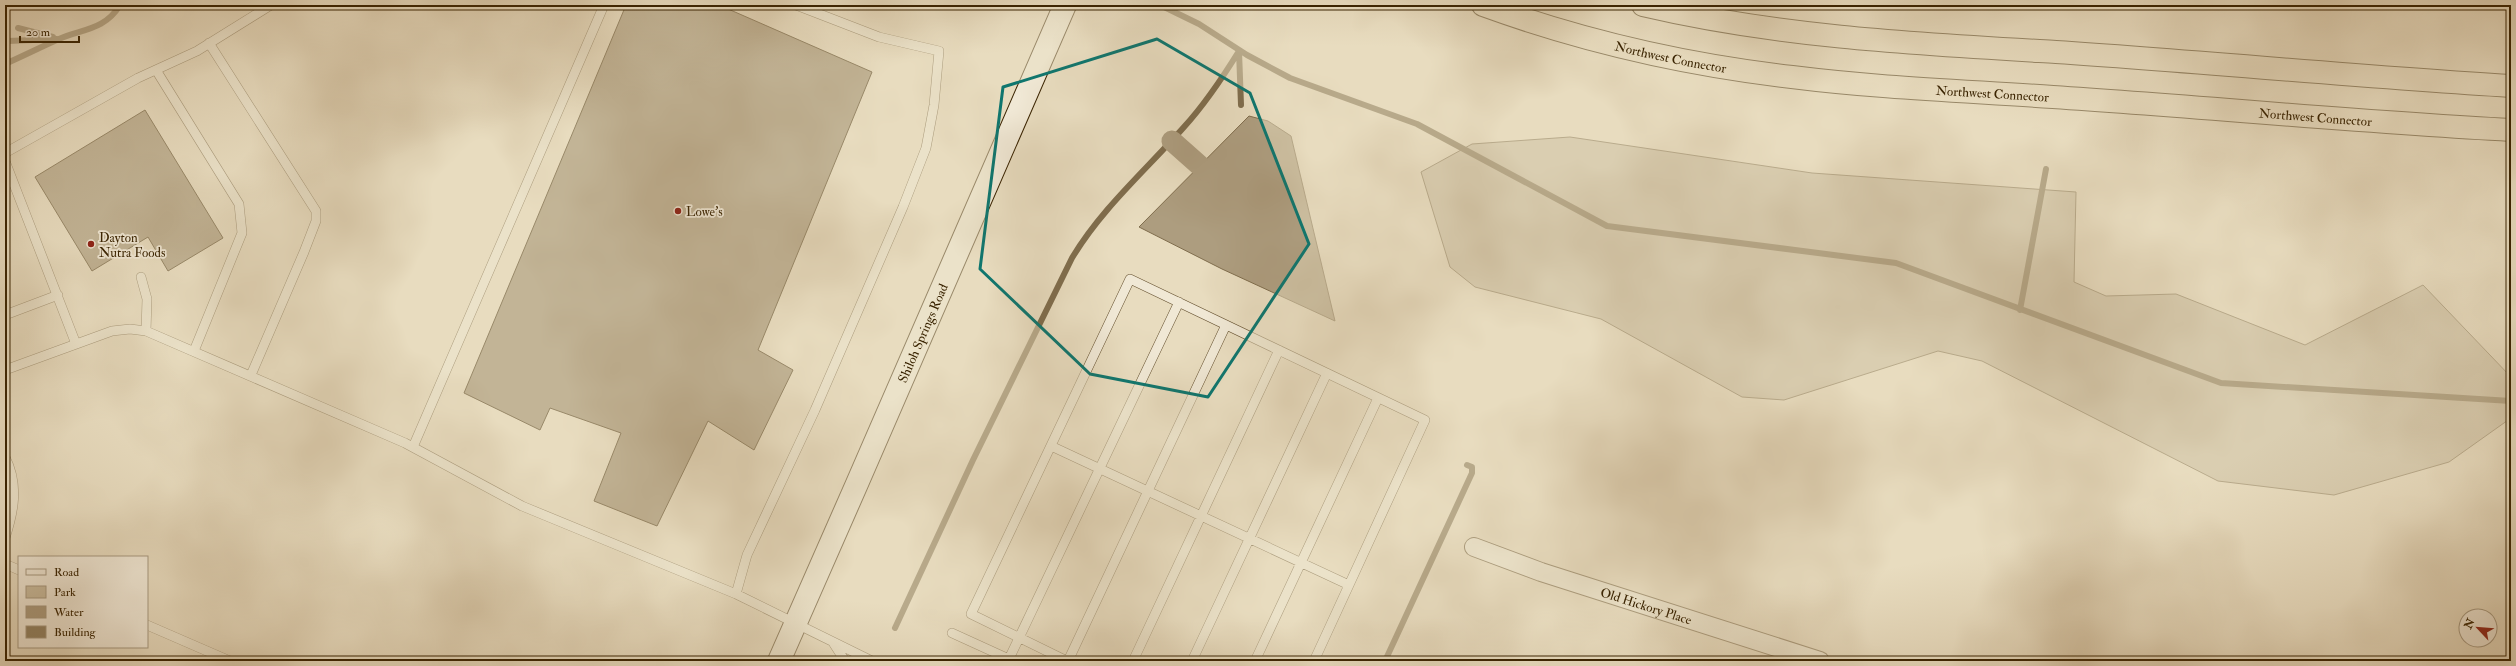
<svg xmlns="http://www.w3.org/2000/svg" width="2516" height="666" viewBox="0 0 2516 666" font-family="'IM FELL Double Pica',serif">
<style>
.green{fill:#cabd9f;stroke:#827050}
.water{fill:#ad9d7f;stroke:#7f6d4d}
.lines{fill:none;stroke-linecap:round;stroke-linejoin:round}
.stream{stroke:#7f6d4d;stroke-width:6}
.canal{stroke:#ad9d7f;stroke-width:21}
.building{fill:#948464;stroke:#3a2402}
.lane-casing{stroke:#665231;stroke-width:10}
.street-casing{stroke:#665231;stroke-width:20}
.secondary-casing{stroke:#3a2402;stroke-width:24}
.highway-casing{stroke:#3a2402;stroke-width:24}
.lane{stroke:#f0e8d5;stroke-width:9}
.street{stroke:#f0e8d5;stroke-width:18}
.secondary{stroke:#f0e8d5;stroke-width:22}
.highway{stroke:#e8dcbf;stroke-width:22}
.marked{fill:none;stroke:#0f766e;stroke-width:3;stroke-linejoin:round}
.poi-dot{fill:#8f2418;stroke:#f0e8d5;stroke-width:1.5}
.labels{text-anchor:middle;stroke-width:3.5;stroke-linejoin:round;paint-order:stroke}
.street-label{font-size:13px;fill:#3a2402;stroke:#f0e8d5}
.poi-label{font-size:13px;fill:#3a2402;stroke:#f0e8d5;text-anchor:start}
</style>
<rect width="100%" height="100%" fill="#e8dcbf"/>
<filter id="stains"><feTurbulence type="fractalNoise" baseFrequency=".005" numOctaves="4"/><feColorMatrix values="0 0 0 0 .2 0 0 0 0 .09 0 0 0 0 .02 0 0 0 .5 -.17"/></filter>
<radialGradient id="worn" r=".72"><stop offset=".6" stop-color="#630" stop-opacity="0"/><stop offset="1" stop-color="#630" stop-opacity=".3"/></radialGradient>
<path class="green" d="M1570,137l242,36 264,19 -2,90 32,14 70,-2 129,51 118,-60 88,92v41l-62,44 -115,33 -116,-14 -236,-120 -44,-10 -154,49 -42,-3 -141,-78 -126,-32 -25,-20 -29,-95 51,-28z"/>
<path class="water" d="M1249,116l19,5 23,15 44,185 -113,-52 -83,-42z"/>
<g class="lines">
<path class="stream" d="M1160,5l39,19 48,31 43,23 127,46 190,102 289,37 325,120 290,18
M18,28l35,9
M8,41l49,-2
M1239,51l2,54
M5,64c18,-8 36,-17 54,-25 23,-10 46,-9 61,-34
M2020,310l26,-141
M895,628l78,-168 99,-202c30,-50 74,-88 112,-131 21,-23 39,-50 55,-76
M1385,661l87,-188v-6l-5,-2"/>
<path class="canal" d="M1172,141l35,31"/>
</g>
<path class="building" d="M626,5h93l153,67 -114,278 35,20 -39,80 -46,-29 -51,105 -63,-25 27,-68 -71,-25 -10,22 -76,-37z
M145,110l78,128 -55,33 -20,-34 -56,34 -57,-94z"/>
<g class="lines">
<defs>
<path id="lane" d="M209,43l107,168v10l-12,31 -53,123
M156,70l83,134 3,29 -48,118
M5,153l133,-75 59,-27 74,-46
M5,161l71,183
M141,277l6,22 -1,32
M5,315l53,-20
M5,370l107,-39 18,-2 16,2 259,112 117,63 214,88 136,67
M1051,446l298,139
M413,447l191,-442
M5,457c14,27 9,54 0,81
M5,564l14,6
M736,594l11,-39 68,-145 88,-203 23,-59 8,-43 5,-54 -60,-14 -83,-32
M147,625l83,36
M952,633l57,26
M834,644l11,17
M1008,661l171,-359
M1067,661l-96,-47 159,-335 295,141 -111,241
M1068,661l158,-336
M1133,661l146,-311
M1192,661l135,-288
M1255,661l123,-263"/>
<g id="street">
<path id="s1" d="M1474,547l67,25 279,89"/>
</g>
<g id="secondary">
<path id="s2" d="M779,661c97,-218 190,-438 286,-656"/>
</g>
<g id="highway">
<path id="s3" d="M1483,5c99,36 204,60 309,72 87,11 174,14 261,20 153,10 305,25 458,33"/>
<path d="M1643,5c136,32 275,39 413,47 152,10 303,25 455,34"/>
</g>
</defs>
<use href="#lane" class="lane-casing"/>
<use href="#street" class="street-casing"/>
<use href="#secondary" class="secondary-casing"/>
<use href="#highway" class="highway-casing"/>
<use href="#lane" class="lane"/>
<use href="#street" class="street"/>
<use href="#secondary" class="secondary"/>
<use href="#highway" class="highway"/>
</g>
<path d="M0 0H2516V666H0ZM1157,39l93,54 59,151 -101,153 -118,-23 -110,-105 23,-182z" fill="#e8dcbf" fill-opacity=".55" fill-rule="evenodd"/>
<path class="marked" d="M1157,39l93,54 59,151 -101,153 -118,-23 -110,-105 23,-182z"/>
<g class="poi-dot">
<circle cx="678" cy="211" r="4"/>
<circle cx="91" cy="244" r="4"/>
</g>
<g class="labels">
<g class="street-label">
<text dy="5" stroke="none"><textPath href="#s3" startOffset="195">Northwest Connector</textPath></text>
<text dy="5" stroke="none"><textPath href="#s3" startOffset="519">Northwest Connector</textPath></text>
<text dy="5" stroke="none"><textPath href="#s3" startOffset="843">Northwest Connector</textPath></text>
<text dy="5" stroke="none"><textPath href="#s2" startOffset="358">Shiloh Springs Road</textPath></text>
<text dy="5" stroke="none"><textPath href="#s1" startOffset="182">Old Hickory Place</textPath></text>
</g>
<g class="poi-label">
<text x="686" y="216">Lowe's</text>
<text x="99" y="242">Dayton<tspan x="99" dy="15">Nutra Foods</tspan></text>
</g>
</g>
<rect width="2516" height="666" fill="none" stroke="#e8dcbf" stroke-width="20"/>
<rect x="6" y="6" width="2504" height="654" fill="none" stroke="#3a2402" stroke-width="2"/>
<rect x="10" y="10" width="2496" height="646" fill="none" stroke="#3a2402"/>
<rect x="18" y="556" width="130" height="92" fill="#f0e8d5" stroke="#a79a81"/>
<rect x="26" y="569" width="20" height="6" fill="#f0e8d5" stroke="#a79a81"/>
<text x="54" y="576" font-size="12" fill="#3a2402">Road</text>
<rect x="26" y="586" width="20" height="12" fill="#cabd9f" stroke="#a79a81"/>
<text x="54" y="596" font-size="12" fill="#3a2402">Park</text>
<rect x="26" y="606" width="20" height="12" fill="#ad9d7f" stroke="#a79a81"/>
<text x="54" y="616" font-size="12" fill="#3a2402">Water</text>
<rect x="26" y="626" width="20" height="12" fill="#948464" stroke="#a79a81"/>
<text x="54" y="636" font-size="12" fill="#3a2402">Building</text>
<g transform="translate(2478 628) rotate(296)"><circle r="19" fill="#f0e8d5" stroke="#a79a81"/>
<path d="M0-3L7 15L0 10L-7 15Z" fill="#8f2418"/>
<text y="-6" font-size="11" font-weight="bold" text-anchor="middle" fill="#3a2402">N</text>
</g>
<path d="M20 36v6h59v-6" fill="none" stroke="#3a2402" stroke-width="2"/>
<text x="26" y="36" font-size="12" fill="#3a2402" stroke="#f0e8d5" stroke-width="3" paint-order="stroke">20 m</text>
<rect width="100%" height="100%" filter="url(#stains)"/>
<rect width="100%" height="100%" fill="url(#worn)"/>
</svg>
